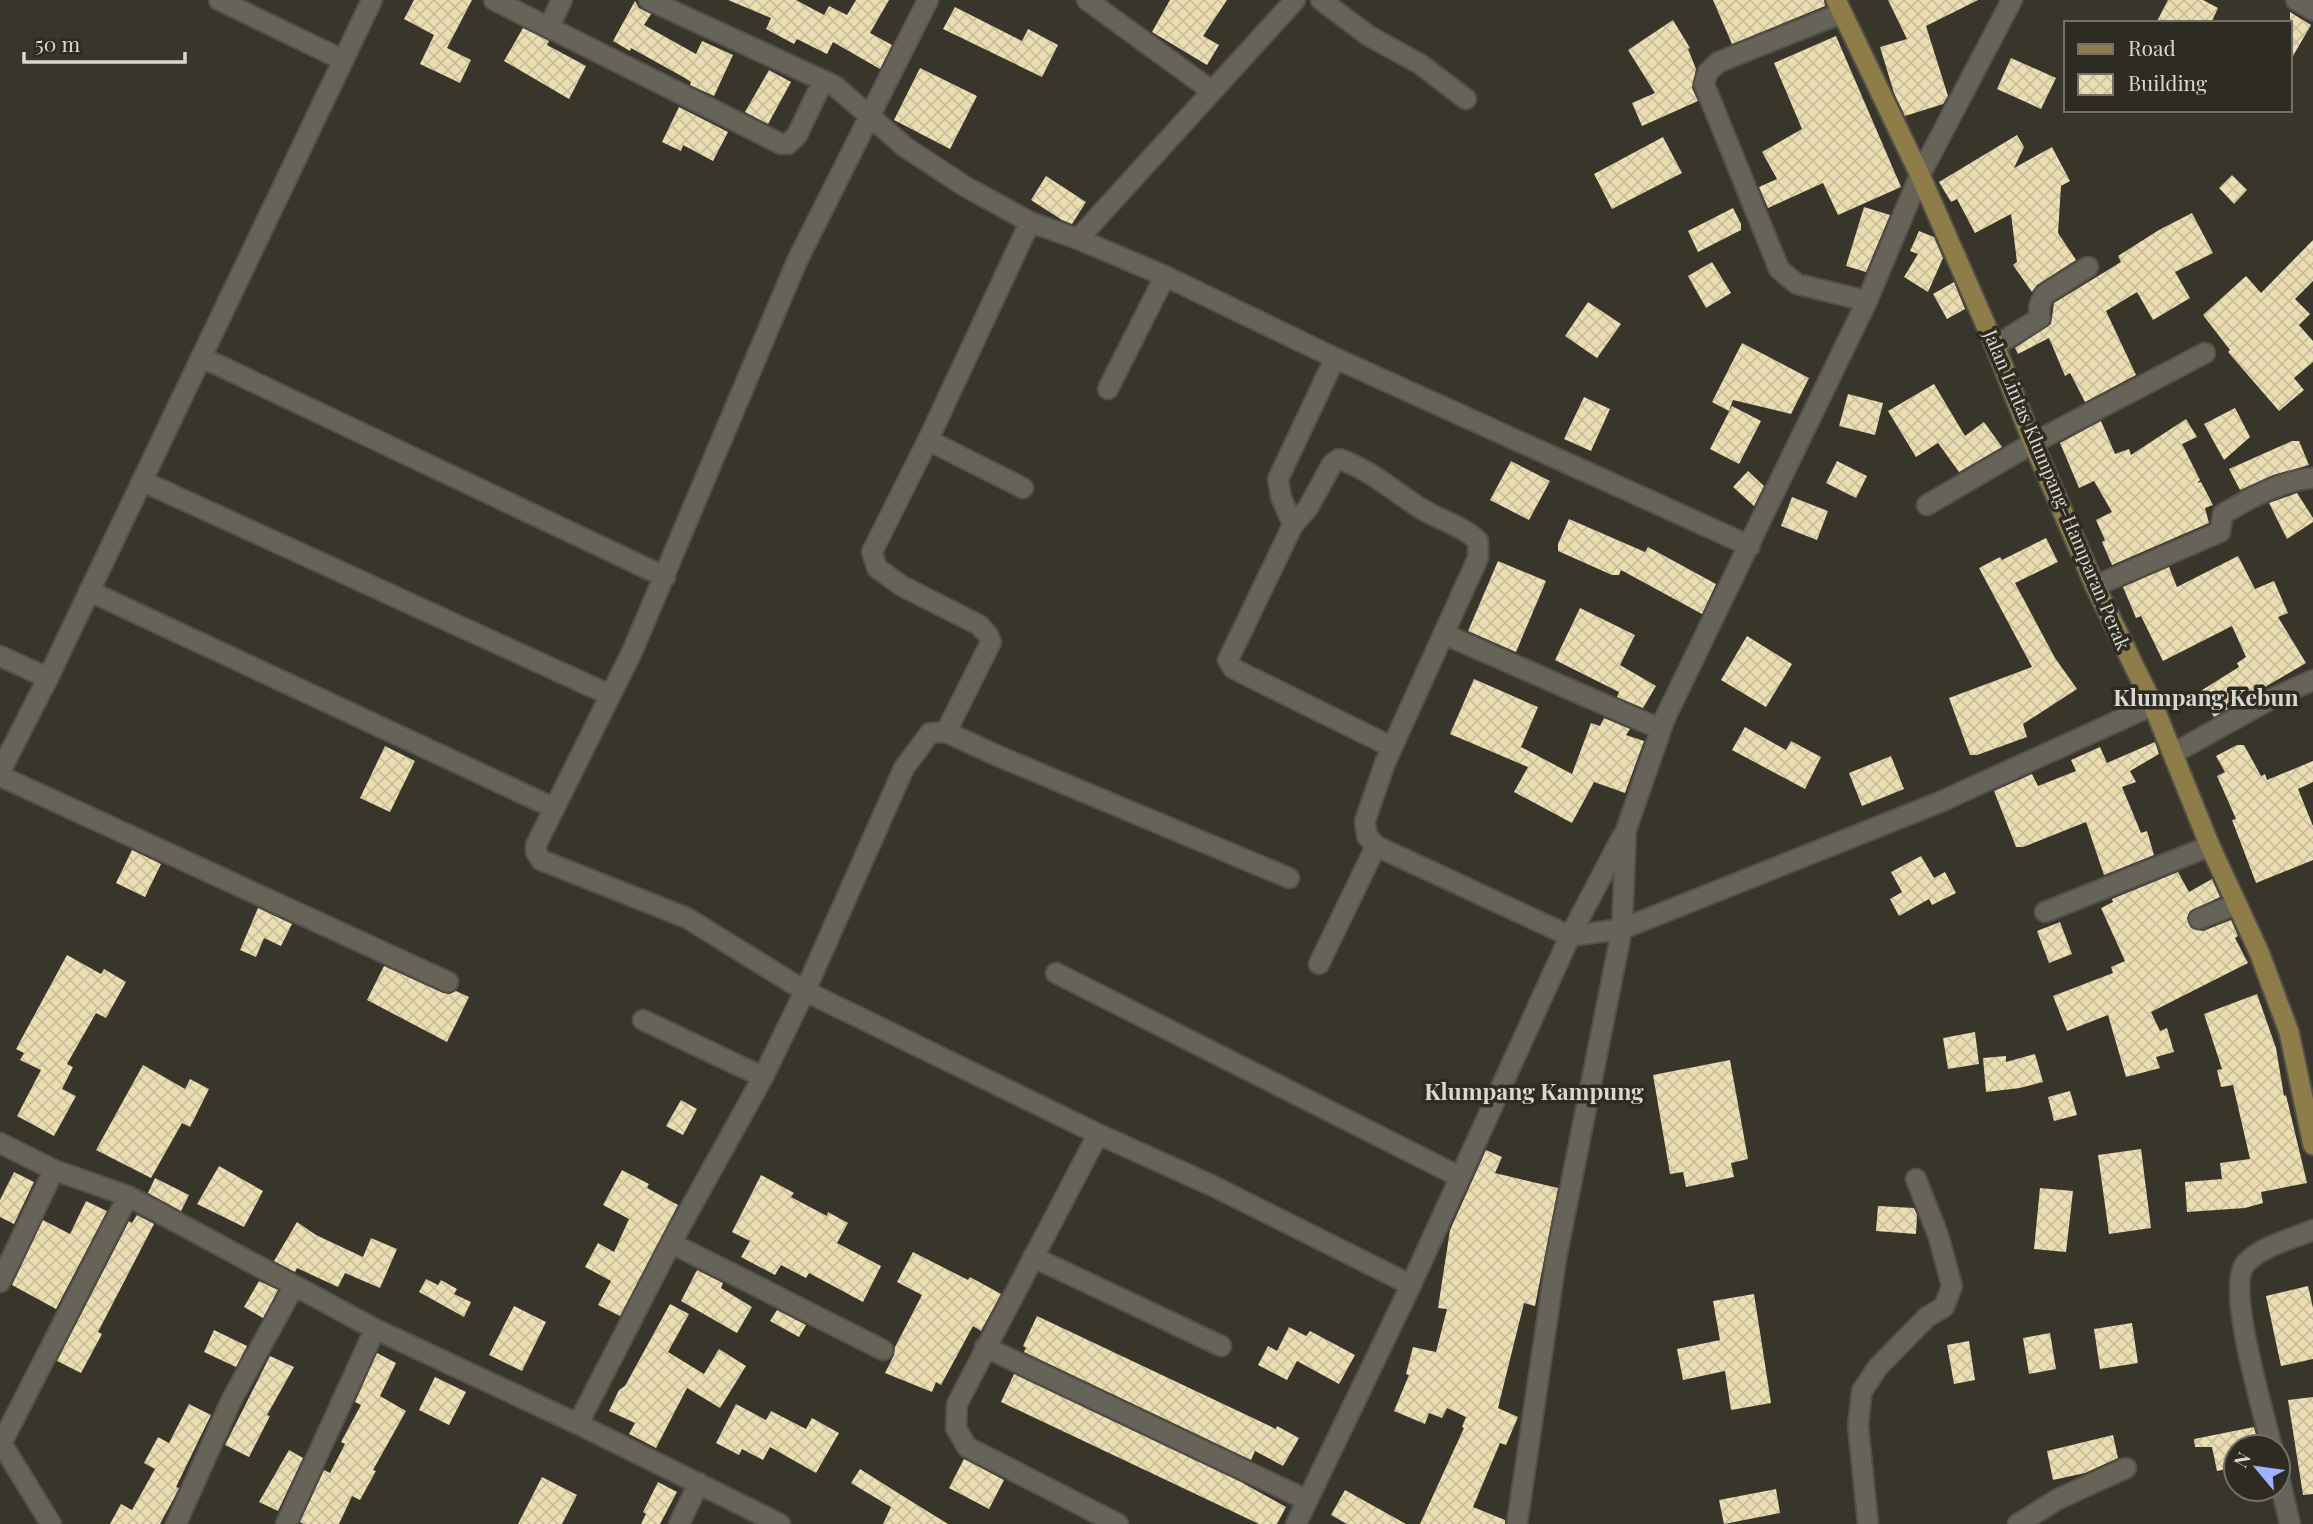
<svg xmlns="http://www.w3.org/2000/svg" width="2313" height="1524" viewBox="0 0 2313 1524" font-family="'Playfair Display',serif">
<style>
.building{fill:url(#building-cross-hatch)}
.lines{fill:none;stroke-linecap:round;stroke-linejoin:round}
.minor-casing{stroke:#535049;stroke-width:23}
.primary-casing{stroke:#535049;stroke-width:23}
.minor{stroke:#666359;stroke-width:19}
.primary{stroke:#8e7d48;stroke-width:19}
.labels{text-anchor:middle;stroke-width:7;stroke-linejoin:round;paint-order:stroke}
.street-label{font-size:19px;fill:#d9d7d1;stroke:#2e2b22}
.quarter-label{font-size:23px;font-weight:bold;fill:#d9d7d1;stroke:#2e2b22}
</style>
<defs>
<pattern id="building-cross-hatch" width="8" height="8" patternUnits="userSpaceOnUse" patternTransform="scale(1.75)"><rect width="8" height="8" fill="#ecdeb3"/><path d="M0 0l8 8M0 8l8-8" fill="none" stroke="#cabe9c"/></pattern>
</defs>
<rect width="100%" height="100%" fill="#38352b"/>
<path class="building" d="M414,0h58l-25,48 24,12 -11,23 -40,-19 14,-29 -30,-16z
M728,0h68l28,15 5,-9 18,9 9,-15h33l-19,33 22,12 -12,24 -47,-27 -6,12 -30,-15 -3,5 -28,-15 5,-11z
M1170,0h57l-24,36 16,9 -12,20 -55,-33z
M1713,0h111l1,6 -93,38z
M1888,0h90l-52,26 22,70 -5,8 -38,12 -11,-23 -14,-46 27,-8z
M2168,0h35l15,8 -7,15h-55z
M635,1l4,7 12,6 -7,11 52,29 6,-13 31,14 -19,41 -24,-11 1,-3 -6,-4 -54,-30 -1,3 -17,-10z
M955,7l67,34 6,-12 30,16 -16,32 -99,-48z
M2290,12l21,13 -21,36z
M1673,20l17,28 -2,1 8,20 -4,19 6,13 -56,25 -10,-23 23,-10 -27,-43z
M523,28l26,13 -2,4 39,21 -17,33 -65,-38z
M1836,36l65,151 -63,28 -15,-32 -55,25 -9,-21 18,-8 -15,-27 40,-23 -28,-66z
M2011,58l45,20 -15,31 -44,-20z
M920,68l57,28 -27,53 -56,-29z
M769,70l22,12 -23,42 -23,-12z
M679,107l49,25 -15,29 -30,-16 -2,6 -19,-9z
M2017,135l7,12 -10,21 38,-21 18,34 -9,5 -3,47 18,27 -39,25 -5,7 -19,-27 4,-3 -6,-48 -36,19 -18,-34 -6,3 -12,-20z
M1663,137l19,36 -70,36 -18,-35z
M2232,175l15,15 -13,14 -15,-16z
M1046,176l40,26 -14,22 -10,-4 -31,-20z
M1864,207l26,8 -24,57 -20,-6z
M1733,208l8,16v6l-43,22 -10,-21z
M2192,213l21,40 -38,19 15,26 -37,22 -16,-28 -31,19 30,64 -51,27 -15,-29 -5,3 -16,-38 -31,16 -3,-6 36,-24 3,-21 67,-41 -3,-6 41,-26z
M1919,231l15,6 9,21 -15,34 -24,-15 14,-23 -8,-3z
M2313,240v41l-18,18 15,15 -11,11 14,16v21l-19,16 10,12 -25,21 -51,-59 2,-2 -27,-35 43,-39 15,17z
M1712,262l19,31 -25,15 -18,-32z
M1954,282l11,27 -18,10 -14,-25z
M1588,302l33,22 -24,34 -32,-22z
M1742,343l67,35 -18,36 -58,-14 -4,11 -17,-9z
M1934,384l31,52 19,-14 18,25 -43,25 -21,-29 -22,14 -28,-46z
M1848,394l35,9 -8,32 -36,-9z
M1584,397l26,12 -19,42 -27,-12z
M1732,406l29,15 -22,43 -29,-15z
M2235,408l15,29 -26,23 -20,-36z
M2186,419l11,18 -15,7 18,36 -3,3 4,-1 12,23 -8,3 4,15 -97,42 -10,-23 3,-2 -9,-20 16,-8 -18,-31 -15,7 -19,-45 41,-22 14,33 14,-5 2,6z
M2292,441h7l10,24 -36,10 -33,15 -11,-21z
M1511,461l39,20 -21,39 -39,-20z
M1837,461l30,15 -11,22 -30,-15z
M1748,471l16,15 -10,20 -21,-19z
M2297,493l16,25v4l-26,17 -18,-36z
M1792,497l36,14 -11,29 -36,-14z
M1569,519l76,33 3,-5 68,37 -14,30 -81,-44 -2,5h-7l-54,-24v-7z
M2046,538l12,24 -43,21 40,75 22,31 -54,35 4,13 -50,18h-7l-21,-57 83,-31 -53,-99 21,-11 2,3z
M2238,556l17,33 19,-8 14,32 -10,4 28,46 -92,54 -15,-25 40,-25 -2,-4 9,-6 -14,-31 -69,35 -22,-45 -5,2 -13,-31 46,-20 8,20z
M1498,561l48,20 -30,71 -48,-21z
M1580,608l55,27 -15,30 36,21 -13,22 -26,-11 2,-5 -64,-32z
M1747,636l45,28 -26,43 -45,-27z
M1474,679l64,28 -17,40 51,27 19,-51 9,3 4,-8 26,11 -4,6 18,6 -19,52 -31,-11 -22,41 -58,-31 14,-25 -78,-33z
M1745,727l41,23 5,-9 30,16 -16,32 -73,-39z
M2155,742l4,12 -29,17 6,11 -14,5 19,46 6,-2 7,24 -50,20 -18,-53 -63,25h-7l-22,-56 38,-17 6,12 38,-15 -5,-11 29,-13 7,16z
M2237,745h7l17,31 4,-2 2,6 46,-19v21l-15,7 15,37v34l-57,23 -24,-63 4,-1 -19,-43 8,-4 -9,-16z
M385,746l30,15 -25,51 -30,-14z
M1891,756l13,33 -42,17 -13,-33z
M132,850l29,14 -16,33 -29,-14z
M1921,856l13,22 11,-6 11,21 -24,12 -3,-6 -30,17 -9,-17 12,-7 -11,-20z
M2178,872l11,20 23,-13 8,18 -30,14 -3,7 4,10 12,3 28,-11 7,16 -3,2 13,25 -97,49 9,19 7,-3 7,24 -18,5 4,11 -34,9 -18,-62 -41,16 -14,-35 60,-23 -2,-6 14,-6 -24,-53 12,-6 -1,-3z
M258,908l34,16 -11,22 -17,-8 -8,19 -16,-7z
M2060,922l12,32 -23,9 -12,-32z
M67,955l34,19 3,-5 22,13 -20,36 -10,-5 -29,51 6,3 -11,22 14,7 -22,40 -37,-20 24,-46 -21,-10 4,-7 -8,-4z
M384,966l59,27 7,1 6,-3 13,6 -22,45 -80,-42z
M2257,994l19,54 8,48 2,-1 21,88 -46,9 2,11 -18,5 -58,4 -2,-30 37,-3 -2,-16 30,-4 -17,-74 -12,2 -4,-17 5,-1 -18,-55z
M1975,1032l4,32 -31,5 -5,-31z
M2035,1054l8,28 -23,6 -34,4 -3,-34 23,-2v6z
M1730,1060l18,99 -17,4 3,14 -48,10 -3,-15 -13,2 -17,-99z
M143,1065l42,24 5,-10 19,10 -19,38 -8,-4 -31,55 -55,-28z
M2070,1091l7,24 -23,6 -6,-24z
M681,1100l16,9 -14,26 -17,-9z
M2141,1149l10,79 -42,6 -11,-79z
M1486,1150l16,7 -7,16 63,15 -23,118 -11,-3 -26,105 20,9 -12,28 -6,-2 -27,64 32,13v4h-85l44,-96 -2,-1 4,-10 -19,-9 -5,10 -13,-5 -4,11 -31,-13 15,-36 -3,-1 7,-27 23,5 11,-43 -9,-1 12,-78z
M219,1166l44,25 -19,36 -47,-23z
M622,1170l27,14 -2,4 31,17 -58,111 -22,-11 13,-24 -26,-14 13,-24 16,9 15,-33 -26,-14z
M14,1172l20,10 -20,42 -14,-7v-17z
M761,1175l33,18 -3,4 36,19 1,-4 20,11 -11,20 44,23 -18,36 -54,-29 -3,5 -25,-13 -6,10 -34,-18 9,-16 -18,-9z
M155,1178l34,17 -8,16 -33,-18z
M2040,1188l33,3 -7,61 -32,-3z
M86,1201l21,10 -51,98 -44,-24 31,-65 27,14z
M1878,1206l36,2 3,7 -1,19 -40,-3z
M137,1215l17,9 -56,108 4,2 -21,39 -24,-12 72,-140 3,2z
M297,1222l19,13 47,22 8,-19 26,11 -17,39 -35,-15 -7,14 -41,-19 -2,4 -21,-11z
M913,1252l55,28 2,-3 31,17 -20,37 -8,-5 -32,59 -5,-3 -4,10 -47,-19 9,-18 1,-8 27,-52 -25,-13z
M697,1270l26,13 -2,5 31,19 -15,26 -56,-32z
M426,1279l12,6 3,-5 16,9 -3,5 17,8 -7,15 -45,-25z
M259,1281l19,9 -15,28 -19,-11z
M2308,1286l5,22v51l-32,7 -15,-70z
M1754,1294l17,109 -40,7 -6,-39 -42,9 -6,-31 43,-9 -7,-39z
M670,1304l19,10 -21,38 36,22 15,-25 27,17 -26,42 -33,-20 -31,60 -27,-14 6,-11 -26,-12 10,-21 6,-4z
M514,1306l32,16 -24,49 -33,-16z
M777,1310l29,15 -7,12 -29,-16z
M1037,1316l239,113 1,-3 22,12 -16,28 -28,-15 -4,9 -227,-108 2,-4 -3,-2z
M2132,1323l6,40 -38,6 -6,-40z
M1289,1327l17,9 4,-5 45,24 -16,29 -42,-23 -10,19 -29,-15 10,-19 9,5z
M214,1330l33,16 -11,21 -32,-15z
M2050,1333l6,36 -27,5 -6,-36z
M1969,1341l6,39 -21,4 -7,-39z
M377,1353l19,10 -16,33 26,15 -33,59 3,1 -16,29 -8,-4 -13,28h-35l-4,-2 24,-52 6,3 15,-29 -4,-2 20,-37 -6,-3z
M270,1356l24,11 -27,48 3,1 -21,41 -24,-12z
M1014,1374l227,108 45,25 -9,17h-18l-258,-122z
M435,1377l31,15 -17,33 -30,-15z
M2313,1397v97l-10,1 -15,-95z
M189,1404l22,11 -35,72 3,1 -6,12 -13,24h-50l11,-20 11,6 23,-41 -11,-6 14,-26 11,6z
M736,1404l30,16 5,-9 35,18 6,-11 27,15 -23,40 -46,-26 -7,13 -21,-11 -3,6 -23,-12z
M2254,1427l5,20h-23v20l-19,4 -5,-24h-17l-1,-8z
M2113,1435l5,23 -33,15 -32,7 -6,-29z
M289,1450l14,8 -25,53 -19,-9z
M964,1459l40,21 -15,29 -40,-21z
M860,1469l38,24 50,31h-65l8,-17 -40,-24z
M542,1477l35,18 -15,29h-44z
M658,1482l19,10 -17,32h-19l5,-10 -3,-2z
M1776,1489l4,24 -56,11 -5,-24z
M1345,1490l61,34h-59l-16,-9z"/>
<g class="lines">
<defs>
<path id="minor" d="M219,0l124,60
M494,0l287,144h7l9,-9 26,-54
M649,0l186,86 70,61 61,40 64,35 48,17 87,37 170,82 415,188
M928,0l-131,261 -165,391 -96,193v7l5,8 146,58 118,73 293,143 115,52 198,99
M1087,0l125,91
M1321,0l48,36 51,28 46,35
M2296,0l17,10
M1842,13l-123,49 -11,10 -4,12 75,185 18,15 70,17
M549,27l13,-27
M1078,239l217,-239
M1995,346l45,-28 -1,-11 5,-12 44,-28
M201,357l464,220
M1335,358l-57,121 3,18 12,28 -65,135 5,8 11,6 148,73
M1108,389l57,-113
M928,440l95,48
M142,481l468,214
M1927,505l106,-62 172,-90
M1293,525l15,-17 24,-44 7,-5c28,9 54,31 78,47 19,13 45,19 61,35v17l-93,205 -20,58 2,15 9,10 194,90 52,-7 318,-127 213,-97
M2095,586l125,-54 3,-18c27,-16 57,-33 90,-36
M89,591l465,217
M1444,634l216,95
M0,656l48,22
M946,732l45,-90 -3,-7 -9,-10 -77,-39 -25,-18 -5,-16 56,-112 102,-218
M2174,753l95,-53 44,-20
M0,772l48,-94 324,-678
M0,776l448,206
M2045,912l165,-66
M2199,919l38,-15
M1319,964l57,-118
M1056,973l404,204
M643,1020l120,57
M1098,1134l-141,270 -1,24 11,19 151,77
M0,1143l54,27 74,26 247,133 203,95 202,100
M671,1243l212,107
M1033,1257l188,89
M0,1282l54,-112
M985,1347l322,153
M578,1424l93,-181 92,-166 42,-86 99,-223 26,-35 16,-1 52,24 291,122
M0,1441l51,83
M0,1446l128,-250
M2272,1447c-8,-32 -47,-162 -26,-184 16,-17 46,-24 67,-33
M2278,1473l12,51
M176,1524l55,-123 63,-115
M286,1524l89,-195
M679,1524l20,-41
M1296,1524l115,-239 159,-349 52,-99
M1517,1524l39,-265 66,-330 4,-99 39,-112 202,-417 53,-126 92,-175
M1868,1524l-10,-99 4,-34 16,-24 49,-50 17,-10 8,-21 -14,-51 -22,-56
M2018,1524l40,-25 68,-31"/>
<path id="primary" d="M1836,0l84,175 75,171 38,97 62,143 58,119 57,141 49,106 30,80 24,113"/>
</defs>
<use href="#minor" class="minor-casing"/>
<use href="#primary" class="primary-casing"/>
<use href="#minor" class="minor"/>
<use href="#primary" class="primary"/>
</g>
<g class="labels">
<g class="street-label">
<text transform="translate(2057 490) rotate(67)" y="7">Jalan Lintas Klumpang–Hamparan Perak</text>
</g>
<g class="quarter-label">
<text x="2206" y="706">Klumpang Kebun</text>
<text x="1534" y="1100">Klumpang Kampung</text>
</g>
</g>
<rect x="2064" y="21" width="228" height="91" fill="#2e2b22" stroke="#727068" stroke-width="2"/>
<rect x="2078" y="44" width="35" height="10" fill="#8e7d48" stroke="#727068" stroke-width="2"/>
<text x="2128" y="56" font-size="21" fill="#d9d7d1">Road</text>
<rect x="2078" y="74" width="35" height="21" fill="url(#building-cross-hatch)" stroke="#727068" stroke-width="2"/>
<text x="2128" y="91" font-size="21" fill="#d9d7d1">Building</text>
<g transform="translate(2257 1468) rotate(299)"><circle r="33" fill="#2e2b22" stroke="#727068" stroke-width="2"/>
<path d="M0-5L12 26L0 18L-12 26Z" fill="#9fb3fd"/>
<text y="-10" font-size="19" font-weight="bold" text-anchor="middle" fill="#d9d7d1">N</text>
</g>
<path d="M24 52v10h161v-10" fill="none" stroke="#d9d7d1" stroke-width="3.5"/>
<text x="35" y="52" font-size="21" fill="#d9d7d1" stroke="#2e2b22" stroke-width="5" paint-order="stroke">50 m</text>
</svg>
